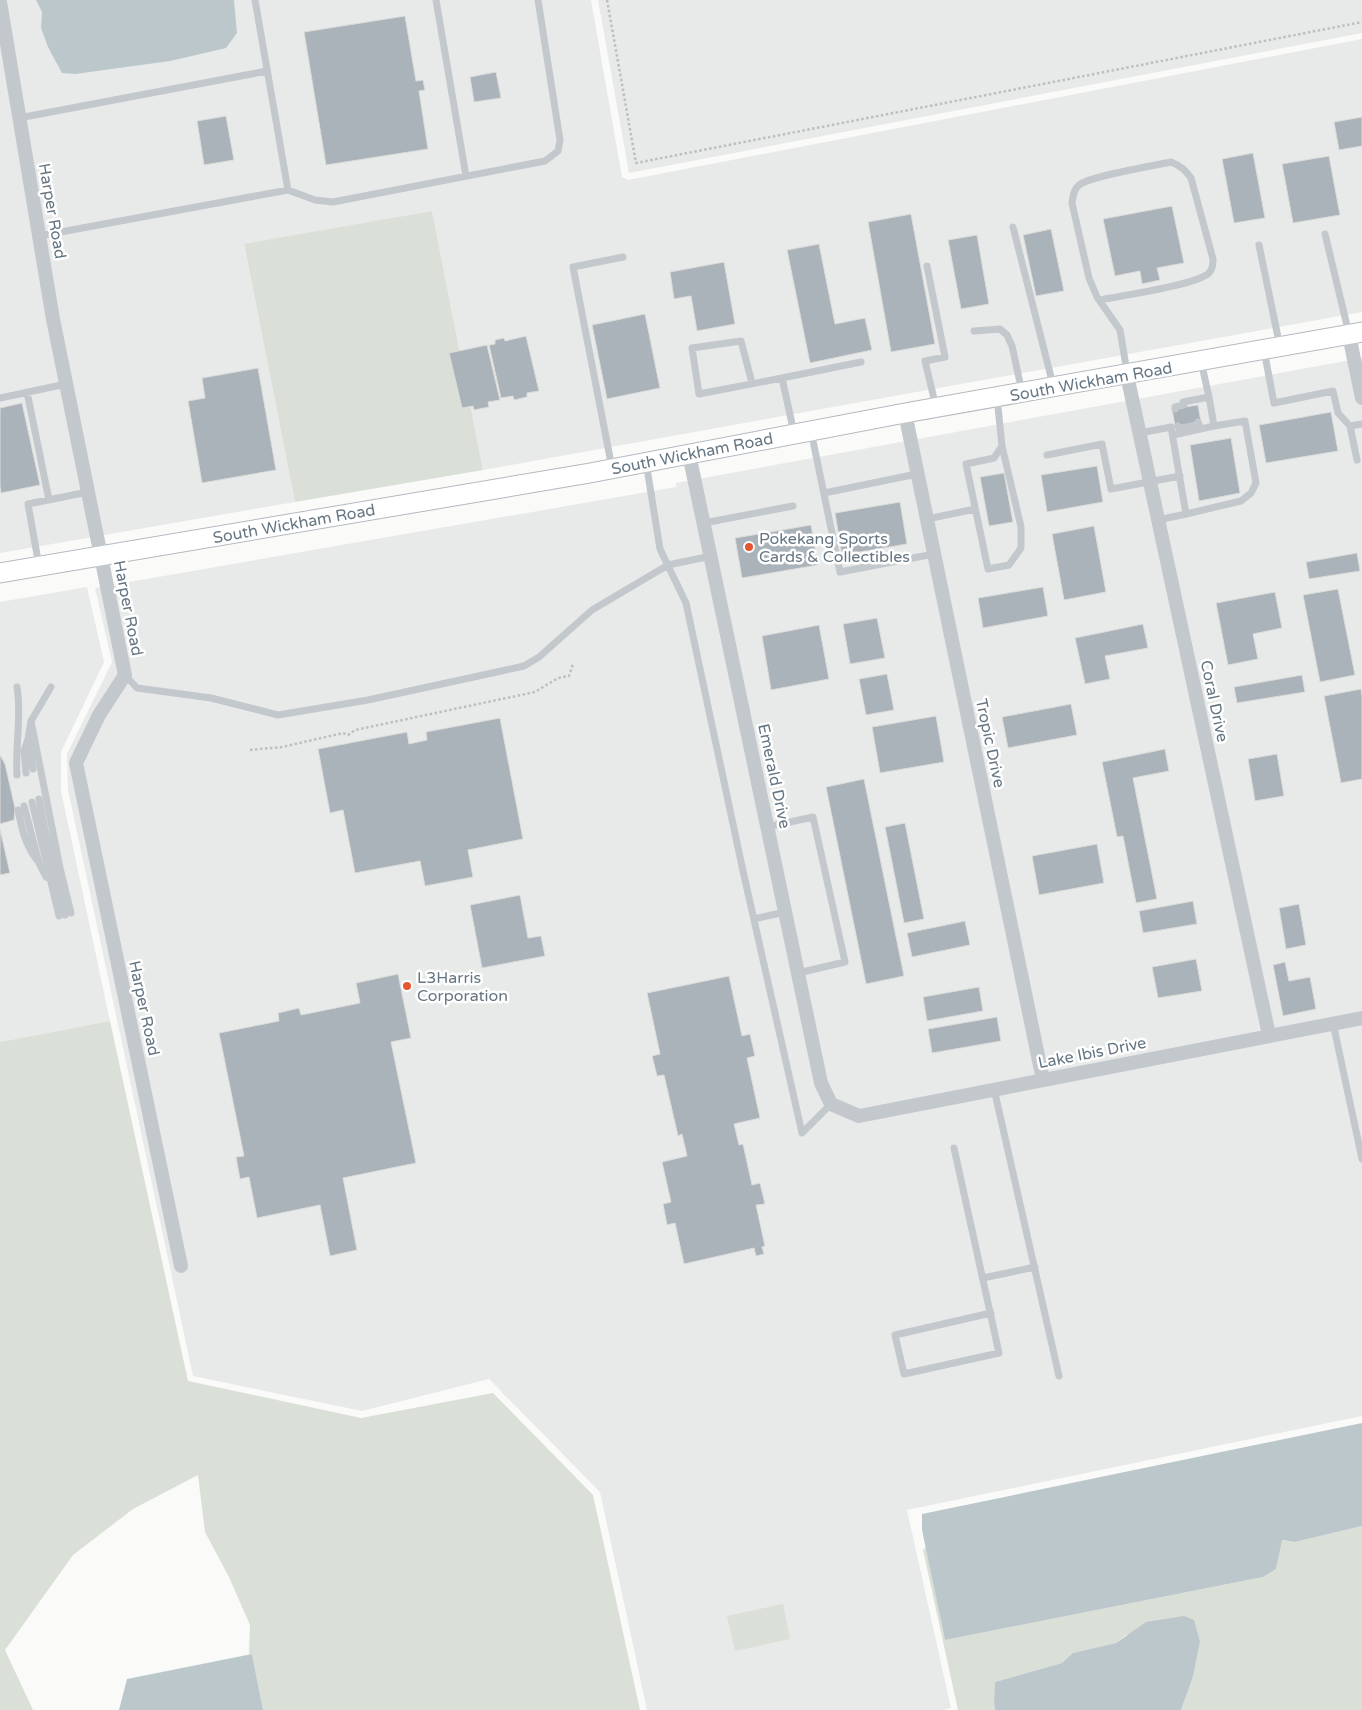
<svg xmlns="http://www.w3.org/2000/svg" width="1362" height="1710" viewBox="0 0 1362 1710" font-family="'Varela Round',sans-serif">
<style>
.built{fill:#e8e9e9}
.green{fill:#dadfd7}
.water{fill:#bbc7cb}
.building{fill:#aab3b9;stroke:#dcdcda}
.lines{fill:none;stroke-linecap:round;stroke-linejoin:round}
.secondary-casing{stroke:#b3babf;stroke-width:21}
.path{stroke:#bbbfc2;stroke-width:2.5;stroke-dasharray:2.5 2.5;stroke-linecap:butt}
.service{stroke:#c3c8cc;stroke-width:7}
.minor{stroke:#c3c8cc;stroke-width:14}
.secondary{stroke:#fff;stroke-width:19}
.poi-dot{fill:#e4572e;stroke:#fff;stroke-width:2}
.labels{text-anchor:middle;stroke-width:5;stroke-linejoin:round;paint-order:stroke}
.street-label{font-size:16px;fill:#657683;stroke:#fff}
.poi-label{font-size:16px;fill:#657683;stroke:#fff;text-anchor:start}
</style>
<rect width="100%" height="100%" fill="#fafaf8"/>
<path class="built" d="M0,0h36l6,12 -1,16 196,5 -3,-33h357l31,177 6,3 734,-141v273l-879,158 -51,-259 -188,34 51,257 -295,51z
M598,0h764v33l-733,140z
M1362,358v1058l-455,94 44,198 -8,2h-296l-47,-218 -111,-113 -127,32 -169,-35 -125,-586 -1,-36 45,-92 -17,-74 581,-101v-4z
M87,587l17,75 -43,90v39l49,230 -110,21v-440z"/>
<path class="green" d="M432,211l51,259 -188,32 -51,-258z
M110,1021l78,360 173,37 132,-25 100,102 47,215h-377l-11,-56h-3l1,-29 -21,-48 -24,-45 -7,-57 -65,34 -60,46 -68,95 28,60h-33v-668z
M1362,1526v184h-181l12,-33 7,-35 -74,-7 -10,8 -42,10 -12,10 -67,19 -1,20 1,8h-37l-35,-160 3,-3 19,93 318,-63 13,-8 5,-29 14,2z
M783,1604l7,35 -55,12 -8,-35z"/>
<path class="water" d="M36,0h198l3,33 -11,15 -56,13 -95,13 -13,-1 -14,-26 -7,-19 1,-16z
M1362,1423v103l-67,16 -13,-2 -6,29 -13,8 -318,63 -23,-110v-16z
M1184,1616l10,4 6,22 -7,35 -12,33h-186l-1,-8 1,-20 67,-19 11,-10 43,-10 30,-21z
M252,1654l11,56h-144l8,-31z"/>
<path class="building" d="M405,16l11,65 7,-1 2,10 -6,1 9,58 -102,16 -22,-133z
M496,72l5,26 -27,4 -4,-25z
M226,116l8,44 -30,5 -7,-44z
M1362,117v29l-23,4 -5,-28z
M1253,153l12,65 -31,5 -12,-64z
M1329,156l11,59 -47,8 -11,-59z
M1172,206l12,57 -27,5 3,12 -18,4 -2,-13 -25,5 -12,-57z
M911,214l24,130 -44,8 -23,-130z
M1051,229l13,62 -28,5 -13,-61z
M977,235l12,69 -28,5 -13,-69z
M819,244l16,80 30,-6 7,32 -62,13 -23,-113z
M724,262l11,62 -38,7 -6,-35 -17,3 -4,-27z
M645,314l15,74 -53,11 -15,-74z
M526,336l13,55 -12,2v4l-13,3 -1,-4 -12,2 -12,-53 6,-1v-4l9,-2 1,3z
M487,345l13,55 -12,2 1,5 -15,3 -1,-4 -11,2 -13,-55z
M258,368l18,102 -74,13 -14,-82 17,-3 -3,-20z
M22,403l18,82 -39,8 -1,-7v-78z
M1198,405l3,17 -26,4 -3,-17z
M1331,412l7,39 -72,12 -7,-38z
M1231,438l9,55 -41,8 -9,-56z
M1097,466l6,36 -56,10 -6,-37z
M1004,473l9,49 -24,4 -9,-49z
M900,502l7,42 -65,11 -7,-42z
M811,525l7,40 -76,13 -7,-40z
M1094,526l12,66 -42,8 -12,-66z
M1357,553l3,18 -51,8 -3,-17z
M1043,587l5,29 -65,12 -5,-30z
M1338,589l17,86 -35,7 -17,-87z
M1275,592l7,36 -29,6 5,25 -30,6 -12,-62z
M877,618l8,40 -35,6 -7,-40z
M1143,624l5,24 -43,8 5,23 -25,5 -10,-46z
M819,625l10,54 -58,11 -9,-54z
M887,674l7,36 -28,5 -7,-36z
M1302,675l3,17 -68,11 -3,-16z
M1361,689l1,7v83l-21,4 -17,-87z
M1071,704l6,31 -69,13 -6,-31z
M936,716l8,46 -64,11 -8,-46z
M500,718l23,121 -55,11 5,27 -48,9 -5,-25 -65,12 -12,-63 -13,3 -12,-64 89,-17 2,12 18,-4 -1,-8z
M1165,749l4,22 -36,7 24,121 -21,4 -13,-67 -6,1 -15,-75z
M1277,754l7,42 -29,5 -7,-42z
M0,755l5,9 10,44 -1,12 -14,4z
M864,779l40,197 -38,8 -40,-197z
M905,823l19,96 -20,4 -19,-96z
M0,829l10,44 -10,2z
M1097,844l7,39 -65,12 -7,-39z
M520,895l8,43 13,-2 4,20 -63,12 -12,-63z
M1193,901l4,23 -54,9 -4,-22z
M1299,904l7,41 -20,4 -7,-41z
M965,921l5,24 -58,12 -5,-24z
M1196,959l6,32 -44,7 -6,-31z
M1285,962l4,19 21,-4 6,32 -33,7 -10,-51z
M398,974l13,64 -20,4 25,121 -73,15 14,72 -27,6 -10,-51 -63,13 -8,-41 -9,2 -4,-22 8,-1 -25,-123 60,-12 -1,-8 21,-5 2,7 59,-12 -4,-20z
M729,976l13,60 8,-2 5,22 -8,2 13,60 -26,6 5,21 4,-1 9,41 8,-2 5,21 -9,1 9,41 -3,1 2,7 -8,2 -2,-8 -70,16 -9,-41 -8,2 -4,-21 8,-2 -9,-40 25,-6 -5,-22 -4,2 -14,-61 -7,1 -5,-20 8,-2 -13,-61z
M979,987l4,24 -56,10 -4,-24z
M997,1017l4,24 -69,12 -4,-24z"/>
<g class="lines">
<defs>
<path id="secondary" d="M0,573l590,-100 315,-60 457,-81"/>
</defs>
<use href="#secondary" class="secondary-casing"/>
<path class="path" d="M607,0l29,163 726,-141
M250,750l32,-3 61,-14 5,2 7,-5 180,-38 23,-14 11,-2 4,-12"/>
<path class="service" d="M255,0l33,190
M436,0l30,176
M19,118l248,-47
M1013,227l40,158
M1325,234l24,100
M39,236l249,-46 27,10 18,2 212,-41 13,-10 2,-11 -22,-140
M1259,245l21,102
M927,266l18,91 -20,4 11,46
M1100,300c20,-4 97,-15 109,-27 4,-5 4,-9 4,-14l-22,-81c-6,-8 -10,-12 -20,-16 -18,4 -81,14 -92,23 -6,5 -6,12 -7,18l17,75 8,19 23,33 7,42
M974,331l26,-2 7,6 5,11 10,46
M1264,350l10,53 59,-12 5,22 12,13 7,34
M1201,361l8,36
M782,378l79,-16
M752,383l-11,-42 -49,7 7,46 83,-16 12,55
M27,392l22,108
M997,397l5,49 -8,12 -28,6 22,105 21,-4 12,-17v-21l-19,-81
M0,398l66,-14
M1178,426l1,2 9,-1 11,-3 -1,-2
M1350,426l12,-2
M811,431l29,141 94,-18
M1140,433l31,-6 15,87 -28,6
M1173,435l41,-9 -5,-29 -26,5 1,3 -9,2v2
M1047,455l55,-11 9,45 69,-13
M646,462l14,87 26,54 57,268 59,262 29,-29
M612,468l-39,-201 50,-10
M824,493l93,-19
M1186,514l55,-13 10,-8 5,-10 -11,-62 -31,5
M927,519l48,-10
M704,523l89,-17
M39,566l-11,-62 60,-12
M125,675l12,13 74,10 67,17 90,-15 156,-34 15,-9 53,-47 76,-45 43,-9
M17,687c5,29 -2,58 0,88
M31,721l29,147 11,45
M28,740l5,29
M26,773l-2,-22 4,-12 3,-18 20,-34
M39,799l6,31 20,85
M32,802l27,114
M24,806l15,57 7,14
M18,810c4,19 7,35 19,50
M767,827l46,-10 32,145 -47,11
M754,919l31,-7
M1333,1023l29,136
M994,1089l65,287
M954,1148l45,205 -95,21 -9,-39 96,-22
M983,1278l52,-11"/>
<path class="minor" d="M0,2l53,317 72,356 -26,40 -23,48 105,503
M1349,335l13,63
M1127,375l142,660
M905,413l138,667
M689,454l132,629 10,21 28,12 503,-98"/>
<use href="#secondary" class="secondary"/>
</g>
<g class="poi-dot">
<circle cx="749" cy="547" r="5"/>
<circle cx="407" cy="986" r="5"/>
</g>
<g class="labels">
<g class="street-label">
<text transform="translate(53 211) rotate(80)" y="6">Harper Road</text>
<text transform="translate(1091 381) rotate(-10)" y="6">South Wickham Road</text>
<text transform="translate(692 453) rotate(-11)" y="6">South Wickham Road</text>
<text transform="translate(294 523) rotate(-10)" y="6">South Wickham Road</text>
<text transform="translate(129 608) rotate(79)" y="6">Harper Road</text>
<text transform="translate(1215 701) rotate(78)" y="6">Coral Drive</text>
<text transform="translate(991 743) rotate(78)" y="6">Tropic Drive</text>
<text transform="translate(775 776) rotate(78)" y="6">Emerald Drive</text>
<text transform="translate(145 1008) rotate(78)" y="6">Harper Road</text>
<text transform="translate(1092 1052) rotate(-11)" y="6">Lake Ibis Drive</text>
</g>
<g class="poi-label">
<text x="759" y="544">Pokekang Sports<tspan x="759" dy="18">Cards &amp; Collectibles</tspan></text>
<text x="417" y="983">L3Harris<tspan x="417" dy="18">Corporation</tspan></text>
</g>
</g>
</svg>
